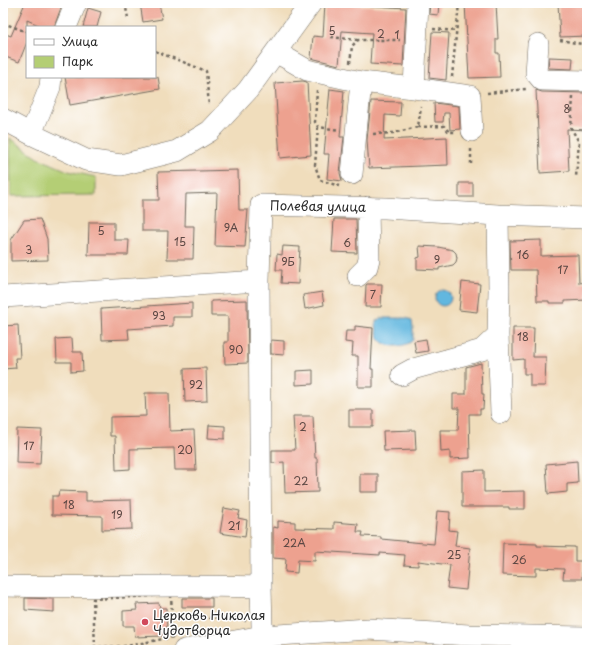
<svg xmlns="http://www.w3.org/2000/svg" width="590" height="653" viewBox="0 0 590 653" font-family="'Playpen Sans',sans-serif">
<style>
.park{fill:#b4ce74;stroke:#707c50}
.water{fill:#62b7df;stroke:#467185}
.building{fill:#eda18f}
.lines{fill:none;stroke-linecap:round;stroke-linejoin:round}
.minor-casing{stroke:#70695e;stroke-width:22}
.path{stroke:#70695e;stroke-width:2.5;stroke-dasharray:3 3;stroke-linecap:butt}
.minor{stroke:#fff;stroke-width:21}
.poi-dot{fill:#d1495b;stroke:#fff;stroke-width:1.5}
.labels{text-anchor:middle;stroke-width:3;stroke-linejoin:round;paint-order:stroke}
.number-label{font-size:11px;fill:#5c4844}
.street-label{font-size:13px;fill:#2b2b2b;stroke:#fff}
.poi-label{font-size:13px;fill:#2b2b2b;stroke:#fff;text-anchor:start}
</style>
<rect width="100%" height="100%" fill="#fff"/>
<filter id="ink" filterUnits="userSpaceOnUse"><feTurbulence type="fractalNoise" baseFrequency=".025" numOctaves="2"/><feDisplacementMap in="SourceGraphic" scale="8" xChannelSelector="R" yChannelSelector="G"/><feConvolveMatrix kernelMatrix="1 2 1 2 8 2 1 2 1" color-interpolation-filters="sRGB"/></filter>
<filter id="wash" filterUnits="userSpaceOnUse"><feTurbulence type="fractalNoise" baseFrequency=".012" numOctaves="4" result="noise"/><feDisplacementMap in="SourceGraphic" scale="16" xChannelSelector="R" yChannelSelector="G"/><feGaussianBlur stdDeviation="0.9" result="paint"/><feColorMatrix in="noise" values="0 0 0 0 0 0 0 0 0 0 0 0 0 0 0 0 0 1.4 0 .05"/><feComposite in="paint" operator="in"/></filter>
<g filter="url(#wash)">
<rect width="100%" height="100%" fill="#f0ddbc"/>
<path class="park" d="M10,138l28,20 30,13 28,6v18l-85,1z"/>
<path class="water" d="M435 298a8 8 0 1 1 16 0a8 8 0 1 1-16 0Z
M381,318h26l5,3 1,7v12c-6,7 -26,9 -33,0 -3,-4 -4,-13 -4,-19z"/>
<g id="blocks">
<path class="building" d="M25,3h33l4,2 -8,22h-11l-16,-7v22l-8,20 -16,-6v-23l8,3z
M140,3h19l3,16 -19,3z
M325,3l81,5 -3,58 -33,-2 2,-31 -30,-2 -3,34 -28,-7 2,-22 10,1z
M430,3h9l-1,12 -9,-1z
M465,3h31l2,36h-2v14h3l1,24 -31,1z
M558,3h29v33l-27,1z
M88,8l13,4 -4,15h-14z
M432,32l17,1 -3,47 -17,-2z
M549,57l24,1 -1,11 -24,-1z
M65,77h93l2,12 -90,16z
M303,81l4,1 4,73 -31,3 -5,-75z
M330,89l14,2 -4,46h4l-4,36 2,8 -15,-2 2,-25h-5z
M536,90l6,2 45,1v37l-20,-1 2,42 -29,2z
M371,101l30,1 -1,14 -15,-1 -1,25 63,-3 1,28 -79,3 -2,-28z
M434,103l25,3 1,23 -10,1 -1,-17h-5l-1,9h-8z
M238,170l1,40h9l-3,37 -30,-1 2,-53 -31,1 -1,32h9l-1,33h-26l1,-28h-26v-31h17l-1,-28z
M459,183h14v14h-14z
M40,219l7,20 1,21 -37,1v-21l13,-20z
M334,219h22l1,34 -25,-1z
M89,222h25v18h15l-1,15h-40z
M541,240v16l37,-1 1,28 8,-1v18l-22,1v2h-16v-2h-12l-1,-31h-25l-1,-29z
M283,246l17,1 -2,37 -17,-1 1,-13h-6l1,-16 5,1z
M419,246l19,1 15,3 3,3 1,5 -1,4 -3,3 -14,3v2l-22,-1v-11l3,-1z
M462,282l18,2 -3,28 -18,-2z
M367,284h15l-1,23h-16l1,-22z
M322,292l2,13 -19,4 -2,-14z
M247,300l1,63 -23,1 -1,-22h4v-26h-17v-15z
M192,303v14h-19v9l-45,3 1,10 -27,1 -1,-31z
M18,325l2,33h-5l1,10 -13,1v-43z
M355,326l18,2 -2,41h2v18h-15v-31h-6l1,-13 -8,-1 1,-11h9z
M513,328h21l-1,29h13l-1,29h-15v-12h-6v-15l-11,1z
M72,338l1,14h9l1,19 -12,1v-10h-14l-1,-23z
M426,339l2,12 -12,2 -2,-12z
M271,340l13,1v14l-13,-1z
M481,363l1,31h2l-1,15h-3v5h-11l1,44 -20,1v-8l-9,1 -1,-22h18l1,-22h-6v-14h13v-27z
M206,368l1,33 -22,1 -1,-33z
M313,370v14l-17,1v-14z
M145,393h24l1,38 24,-1 2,40h-21l-1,-22 -44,1v20l-14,1 -1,-34h-5v-19l36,-1z
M349,410h24v17h-24z
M293,416h20l2,42h2l1,34 -33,1 -1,-31 -12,1v-13h23z
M209,425l16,1v13l-17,-1z
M17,429l25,1 -2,34 -24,-1z
M415,430l1,20 -32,1 -1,-20z
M577,461l1,22 -11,1v8l-19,2 -2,-30z
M484,470v22l41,-1v18h-16v-2h-47v-36z
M360,474h18v18h-18z
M59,491l27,1v9l45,-1 1,29 -30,1v-14l-50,-1v-19h6z
M224,508l16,3 -2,7 9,2 -2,17 -25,-4z
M437,511l13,1 -1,18 8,1 -2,15 15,2 -4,42 -19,-2 3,-23 -32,-4v5l-14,-1 1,-10 -25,-2v2l-65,-4v10l-17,-1 -1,13 -12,-1 1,-13 -13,-1v-31l5,1v-7l17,1v6l39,1v-7l24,2 -1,8h6l-1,4 19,1v2l53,5z
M503,543l34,1v2l38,1v14h7v18h-19l1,-10 -28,-1v8l-34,-1z
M25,598l29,1v13l-29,-2z
M182,598h30v9h-30z
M159,603l1,5h6l1,23h-4v5l-28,1 -1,-11h-11v-15l14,-1 -1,-6z"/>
</g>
</g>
<g filter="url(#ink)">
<use href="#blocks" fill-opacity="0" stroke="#70695e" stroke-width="1"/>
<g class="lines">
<defs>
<path id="minor" d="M66,27l10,-24
M538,44l-2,29 6,7 45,1
M276,52l31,18 54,12 53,6 4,-85
M414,88l56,8 2,35
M3,119l28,15 55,26 35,5 56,-14 33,-20 38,-41 63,-87
M31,134l19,-47 1,-10
M352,174l9,-92
M358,276l9,-9 2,-8 -1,-52
M259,281l2,306 1,39 1,10
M3,297l256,-16 2,-76 124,3 113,7 89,3
M498,335l3,78
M402,375l11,-6 69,-19 16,-15 1,-46 -1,-74
M3,586c86,2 172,-2 258,1
M184,650l79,-14 105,-7 101,6 118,2"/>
</defs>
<use href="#minor" class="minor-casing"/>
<path class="path" d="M125,3l3,15
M3,23l24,9
M433,29l23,2
M331,37l26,3
M560,40l27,5
M155,51l51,20 3,35
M350,63l2,-17 6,-6h42
M452,77l7,-74
M317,90l-2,32 3,5 22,3
M487,93l39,-4
M573,97l-2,31 8,14 -3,35
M318,127l-3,38 5,15 19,6
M418,127l26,-1 5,6h6
M373,134l20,-1 25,-6 3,-21
M471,164v-17
M171,595l2,42 -46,9 -32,1 -2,-48z
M167,619l66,-2 13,4"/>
<use href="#minor" class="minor"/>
</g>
</g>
<circle class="poi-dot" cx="145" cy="622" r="4"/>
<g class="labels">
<g class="number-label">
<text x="332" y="35">5</text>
<text x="381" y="38">2</text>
<text x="397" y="39">1</text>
<text x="567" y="113">8</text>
<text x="231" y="232">9А</text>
<text x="101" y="235">5</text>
<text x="180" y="246">15</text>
<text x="347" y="247">6</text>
<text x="29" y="254">3</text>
<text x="523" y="259">16</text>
<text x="437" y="264">9</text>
<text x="288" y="266">9Б</text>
<text x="563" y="274">17</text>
<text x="373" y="299">7</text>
<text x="159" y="320">93</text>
<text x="523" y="341">18</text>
<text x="236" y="354">90</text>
<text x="196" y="389">92</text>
<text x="303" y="431">2</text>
<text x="29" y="450">17</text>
<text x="185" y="454">20</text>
<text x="301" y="485">22</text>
<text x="69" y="509">18</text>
<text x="117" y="519">19</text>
<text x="234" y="530">21</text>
<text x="294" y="547">22А</text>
<text x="454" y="559">25</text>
<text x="519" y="564">26</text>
</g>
<g class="street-label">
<text transform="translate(318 206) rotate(1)" y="5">Полевая улица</text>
</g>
<g class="poi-label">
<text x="153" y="620">Церковь Николая<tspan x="153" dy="15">Чудотворца</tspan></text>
</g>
</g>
<rect width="590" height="653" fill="none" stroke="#fff" stroke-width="16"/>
<rect x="26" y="26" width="130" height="52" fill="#ffffff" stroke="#aaaaaa"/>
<rect x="34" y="39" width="20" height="6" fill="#ffffff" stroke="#aaaaaa"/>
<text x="62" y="46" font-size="12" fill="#2b2b2b">Улица</text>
<rect x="34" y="56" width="20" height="12" fill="#b4ce74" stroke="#aaaaaa"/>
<text x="62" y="66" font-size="12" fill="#2b2b2b">Парк</text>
</svg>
